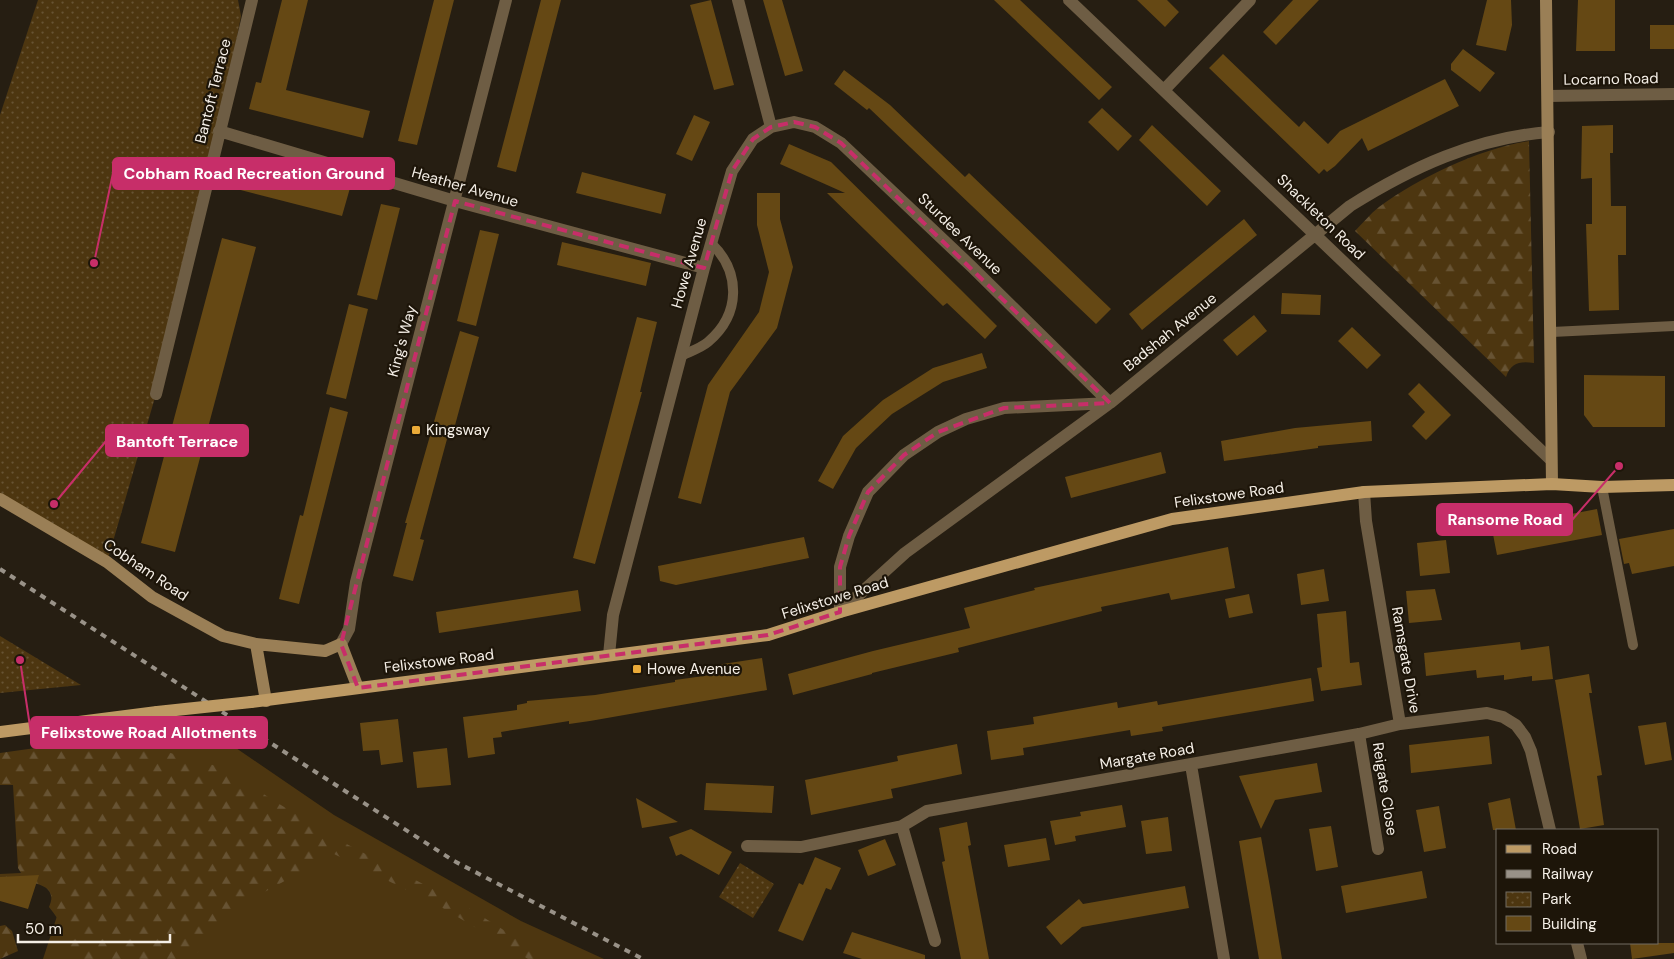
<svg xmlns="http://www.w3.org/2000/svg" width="1674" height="959" viewBox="0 0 1674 959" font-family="'DM Sans',sans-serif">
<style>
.grass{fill:#4d3610}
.forest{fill:url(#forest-firs)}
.park{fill:url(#park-dots)}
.building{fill:#654814}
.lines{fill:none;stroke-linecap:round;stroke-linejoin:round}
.lane{stroke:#6e5d44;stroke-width:10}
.street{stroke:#6e5d44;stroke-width:12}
.secondary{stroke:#9a7f56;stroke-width:12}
.primary{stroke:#bd9a64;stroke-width:12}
.rail{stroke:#999288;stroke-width:4;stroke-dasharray:6 6;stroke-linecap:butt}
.primary-bridge{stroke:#bd9a64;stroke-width:12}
.marked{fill:none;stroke:#c72e69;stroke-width:4;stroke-dasharray:10 6;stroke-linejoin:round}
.poi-dot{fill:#eaaa38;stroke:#1d1509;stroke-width:2}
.labels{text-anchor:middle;stroke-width:4.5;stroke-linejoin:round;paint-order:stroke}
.street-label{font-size:15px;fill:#f5efe7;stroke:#1d1509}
.poi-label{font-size:15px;fill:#f5efe7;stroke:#1d1509;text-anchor:start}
.leader{fill:none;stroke:#c72e69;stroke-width:2}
.callout-dot{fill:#c72e69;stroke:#1d1509;stroke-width:2}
.callout{fill:#c72e69;stroke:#c72e69;stroke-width:2}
.callout-label{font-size:16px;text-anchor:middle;font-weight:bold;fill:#fff}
</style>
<defs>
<pattern id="forest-firs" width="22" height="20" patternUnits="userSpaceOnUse" patternTransform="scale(1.25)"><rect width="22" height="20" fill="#4d3610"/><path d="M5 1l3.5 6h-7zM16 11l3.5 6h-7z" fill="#675333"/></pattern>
<pattern id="park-dots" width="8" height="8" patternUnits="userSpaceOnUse" patternTransform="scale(1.25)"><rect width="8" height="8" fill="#4d3610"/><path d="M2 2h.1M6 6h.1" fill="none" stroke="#675333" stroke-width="1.8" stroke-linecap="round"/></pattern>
</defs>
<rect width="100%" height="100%" fill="#261e12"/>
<path class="grass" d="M217,735l117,80 187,106 83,38h-561l69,-212z"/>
<path class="forest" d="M1529,141l5,222c-15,-2 -23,0 -28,14l-151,-146c8,-8 15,-17 24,-24 41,-30 100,-58 150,-66z
M114,737l113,32 44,30 66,40 130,68 83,52h-22l-87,-52 -107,-53 -88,48 -55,57h-119c0,-19 -11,-37 -23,-52 13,-28 -31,-25 -49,-28v-5l21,-1 -3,-5 -5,-83h-13v-32z
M5,925l7,6 6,20 -18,8v-33z"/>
<path class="park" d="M38,0h200l3,16 -22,115 -63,263 -49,168 -107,-63v-384z
M0,636l81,49 -81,8z
M740,863l34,21 -21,34 -34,-21z"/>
<path class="building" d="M282,0h26l-22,90 84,21 -7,27 -114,-29 7,-27 5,1z
M434,0h20l-37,145 -19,-4z
M541,0h20l-45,172 -19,-5z
M711,0l23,85 -20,5 -24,-85z
M763,0h19l21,71 -18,5z
M994,0h26l92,87 -13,13z
M1137,0h30l12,12 -14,15z
M1293,0h26l-43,45 -13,-13z
M1487,0h24l1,25 -6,26 -30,-6z
M1578,0h37v51h-39z
M1650,25h24v24h-24z
M1463,49l32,24 -15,19 -29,-22v-6z
M1223,54l76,73 5,-6 24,23 12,-13 105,-52 14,27 -91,45 -6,-13 -27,28 -8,6 -3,-3 -5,5 -110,-106z
M844,70l46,35 75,72 4,-4 142,136 -15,15 -227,-216 -2,2 -33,-26z
M1102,108l30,28 -14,15 -30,-29z
M694,115l16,7 -18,39 -16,-7z
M1152,125l69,66 -14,15 -68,-66z
M1613,125v28h-3l1,53h15v49h-8l1,55 -30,1 -3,-87h6v-46l-11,1 1,-53z
M789,144l42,18 129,127 37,37 -12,13 -38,-36 -4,3 -116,-113h18l-65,-29z
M237,158l113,30 -8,28 -113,-29z
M582,172l84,22 -5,20 -85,-21z
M757,193h23v26l13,48 -16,61 -47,64 -29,112 -23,-6 30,-113 51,-73 10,-40 -12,-47z
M381,204l19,4 -23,92 -20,-5z
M1244,219l13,16 -115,95 -13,-16z
M480,230l19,4 -23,92 -19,-5z
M222,238l34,9 -81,305 -34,-9z
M562,242l89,21 -5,23 -89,-21z
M1282,293l39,2 -1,20 -39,-1z
M349,304l19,5 -22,90 -20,-5z
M1254,315l13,16 -30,25 -14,-16z
M637,317l20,5 -17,70h2l-47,172 -22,-6z
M1352,327l29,28 -14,14 -29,-28z
M460,331l19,6 -25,92 -4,-1 -30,111 4,1 -11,41 -20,-5 14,-53h-2z
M982,353l5,15 -44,14 -51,32 -15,14 -21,20 -23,41 -15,-8 25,-45 40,-36 50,-32z
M1584,375l81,1v51h-72l-9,-12z
M1419,383l32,32 -25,25 -14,-14 13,-14 -17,-18z
M330,407l18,5 -49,192 -20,-5 21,-84 3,1z
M1371,421l1,20 -54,5v2l-94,13 -3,-20 74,-13z
M1161,452l5,21 -95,25 -6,-21z
M1597,509l5,26 -105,20 -5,-26z
M1674,529v37l-42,8 -3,-11 -5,1 -5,-25z
M804,537l5,21 -133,27 -16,-4 -2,-15z
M1446,540l4,33 -30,3 -3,-33z
M1228,547l7,41 -64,12 -2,-7 -68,14 1,4 -144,37 1,4 -87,21v1l-79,21 -5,-21 85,-23 97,-23 -6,-20 71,-18 -1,-2z
M1324,569l5,32 -28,4 -4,-31z
M1435,589l7,31 -33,3 -3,-32z
M578,590l3,21 -142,22 -3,-21z
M1249,594l4,19 -24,5 -4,-19z
M1346,611l4,52 9,-1 3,23 -41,6 -4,-23 5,-1 -5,-53z
M1520,642l1,8 28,-4 4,33 -21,2v-5l-28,4v-5l-27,3 -1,-8 -50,6 -2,-23z
M762,658l5,32 -177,31 -21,3v-3l-68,11 1,5 -9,1 2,16 -27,4 -5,-41 54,-7v-5l10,-2v-2l68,-6 80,-13v-2l43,-6 -2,-9z
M1589,674l3,19h-3l13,82 -5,1 7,49 -24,4 -25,-149z
M1311,678l3,23 -152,26 1,4 -32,5 -1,-6 -107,18 1,7 -33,5 -4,-29 47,-7 -1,-7 84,-15 1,6 39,-7 1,4z
M398,719l5,43 -22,3 -2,-15 -16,1 -3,-28z
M1666,722l6,38 -27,5 -7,-39z
M1489,736l3,28 -81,9 -2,-28z
M957,744l5,30 -71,15 2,9 -82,17 -6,-35 93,-19 -1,-5z
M447,748l4,37 -34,3 -4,-36z
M1317,763l5,29 -47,8 -14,29 -22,-53z
M706,783l68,3 -2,27 -68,-3z
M636,798l42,24 -36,6z
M1510,798l6,32h-23l-5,-27z
M1122,805l4,22 -51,9 1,5 -21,4 -5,-24 31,-5 -1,-4z
M1439,806l7,42 -22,4 -8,-42z
M1168,817l4,34 -26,3 -5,-33z
M967,822l4,23 -3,1 21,113h-28l-19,-97 3,-1 -6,-33z
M1331,826l7,41 -22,4 -7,-42z
M691,829l41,23 -13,23 -38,-21 -5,2 -7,-19z
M1261,837l9,50 12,72h-23l-20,-118z
M1046,838l4,22 -42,7 -4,-22z
M885,839l11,26 -28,11 -10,-26z
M815,857l26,11 -10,22 -5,-2 -23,53 -25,-10 21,-48 4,2z
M1422,871l5,27 -81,15 -5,-27z
M39,875l-11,34 -28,-8v-24z
M1185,886l4,22 -107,19 -21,18 -15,-18 33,-28 4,5z
M852,932l73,23v4h-63l-19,-6z
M1630,943h44v10l-42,6z"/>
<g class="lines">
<path class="lane" d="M1552,332l122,-6
M681,356c8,-4 20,-8 27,-14 33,-28 33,-70 3,-99
M1602,487l31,158"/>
<path class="street" d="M738,0l33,127
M1069,0l481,459
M1164,90l86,-90
M1548,96l126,-2
M219,131l236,70 249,67
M156,394l96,-394
M1364,492l2,29 34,203 87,-11 16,4 13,8 9,12 6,14 19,79
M840,612l65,-59 205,-150 240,-197c62,-39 125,-68 199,-74
M840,612v-45l9,-31 19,-44 36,-37 34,-23 28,-13 38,-11 106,-5
M341,644l8,-15 7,-47 150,-582
M609,655l4,-40 91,-347 28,-97 21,-32 18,-12 23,-5 21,5 26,16 131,124 138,136
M1359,734l19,115
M1191,765l33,194
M902,826l33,115
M747,846l54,1 101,-21 25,-15 432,-77 41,-10
M1577,943l4,16"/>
<path class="secondary" d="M1546,0l6,484
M0,499l107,63 45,35 71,39 33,8 69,7 16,-7 17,44
M256,644l10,57"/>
<path class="primary" d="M251,702l517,-67 72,-23 332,-93 192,-27 188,-8 50,3 72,-2
M0,732l157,-20"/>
<path class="rail" d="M0,569l454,292 189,98"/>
<path class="primary-bridge" d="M157,712l94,-10"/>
</g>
<path class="marked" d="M794,122l21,5 26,16 269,260 -106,5 -66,24 -34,23 -36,37 -19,44 -9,31v45l-72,23 -410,53 -17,-44 114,-443 249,67 28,-97 21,-32 18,-12z"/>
<g class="poi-dot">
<rect x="411" y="425" width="10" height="10" rx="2.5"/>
<rect x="632" y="664" width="10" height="10" rx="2.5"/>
</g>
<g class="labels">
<g class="street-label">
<text transform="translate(1611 79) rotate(-1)" y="5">Locarno Road</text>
<text transform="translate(213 91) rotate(-76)" y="5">Bantoft Terrace</text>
<text transform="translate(465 187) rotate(16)" y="5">Heather Avenue</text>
<text transform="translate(1321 217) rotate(44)" y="5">Shackleton Road</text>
<text transform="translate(960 234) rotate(44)" y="5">Sturdee Avenue</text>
<text transform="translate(689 263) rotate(-74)" y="5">Howe Avenue</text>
<text transform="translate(1170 332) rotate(-39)" y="5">Badshah Avenue</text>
<text transform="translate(402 341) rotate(-75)" y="5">King's Way</text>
<text transform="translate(1229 495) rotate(-8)" y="5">Felixstowe Road</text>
<text transform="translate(146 570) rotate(34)" y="5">Cobham Road</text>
<text transform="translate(835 598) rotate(-17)" y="5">Felixstowe Road</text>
<text transform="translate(1406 660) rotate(80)" y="5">Ramsgate Drive</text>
<text transform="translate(439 661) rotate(-7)" y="5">Felixstowe Road</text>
<text transform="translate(1147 756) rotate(-10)" y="5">Margate Road</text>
<text transform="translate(1385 789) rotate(81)" y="5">Reigate Close</text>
</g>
<g class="poi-label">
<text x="426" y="435">Kingsway</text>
<text x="647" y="674">Howe Avenue</text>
</g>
</g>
<path class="leader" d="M94 263L113 173M54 504L106 441M1619 466L1572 520M20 660L31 733"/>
<g class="callout-dot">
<circle cx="94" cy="263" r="5"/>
<circle cx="54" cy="504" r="5"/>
<circle cx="1619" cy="466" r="5"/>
<circle cx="20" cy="660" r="5"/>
</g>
<g class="callout">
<rect x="113" y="158" width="281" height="31" rx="5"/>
<rect x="106" y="425" width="142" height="31" rx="5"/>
<rect x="1437" y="504" width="135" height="31" rx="5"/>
<rect x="31" y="717" width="236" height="31" rx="5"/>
</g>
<g class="callout-label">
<text x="254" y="179">Cobham Road Recreation Ground</text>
<text x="177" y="447">Bantoft Terrace</text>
<text x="1505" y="525">Ransome Road</text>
<text x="149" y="738">Felixstowe Road Allotments</text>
</g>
<rect x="1496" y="829" width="162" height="115" fill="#1d1509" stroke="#736c62"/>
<rect x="1506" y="845" width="25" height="8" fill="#bd9a64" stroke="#736c62"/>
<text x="1542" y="854" font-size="15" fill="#f5efe7">Road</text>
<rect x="1506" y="870" width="25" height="8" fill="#999288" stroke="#736c62"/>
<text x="1542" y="879" font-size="15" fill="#f5efe7">Railway</text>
<rect x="1506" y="892" width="25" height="15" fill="url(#park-dots)" stroke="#736c62"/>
<text x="1542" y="904" font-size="15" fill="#f5efe7">Park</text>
<rect x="1506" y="916" width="25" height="15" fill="#654814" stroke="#736c62"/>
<text x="1542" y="929" font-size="15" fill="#f5efe7">Building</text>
<path d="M18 934v8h152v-8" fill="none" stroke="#f5efe7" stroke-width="2.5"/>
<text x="25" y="934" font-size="15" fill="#f5efe7" stroke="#1d1509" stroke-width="4" paint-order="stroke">50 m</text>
</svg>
